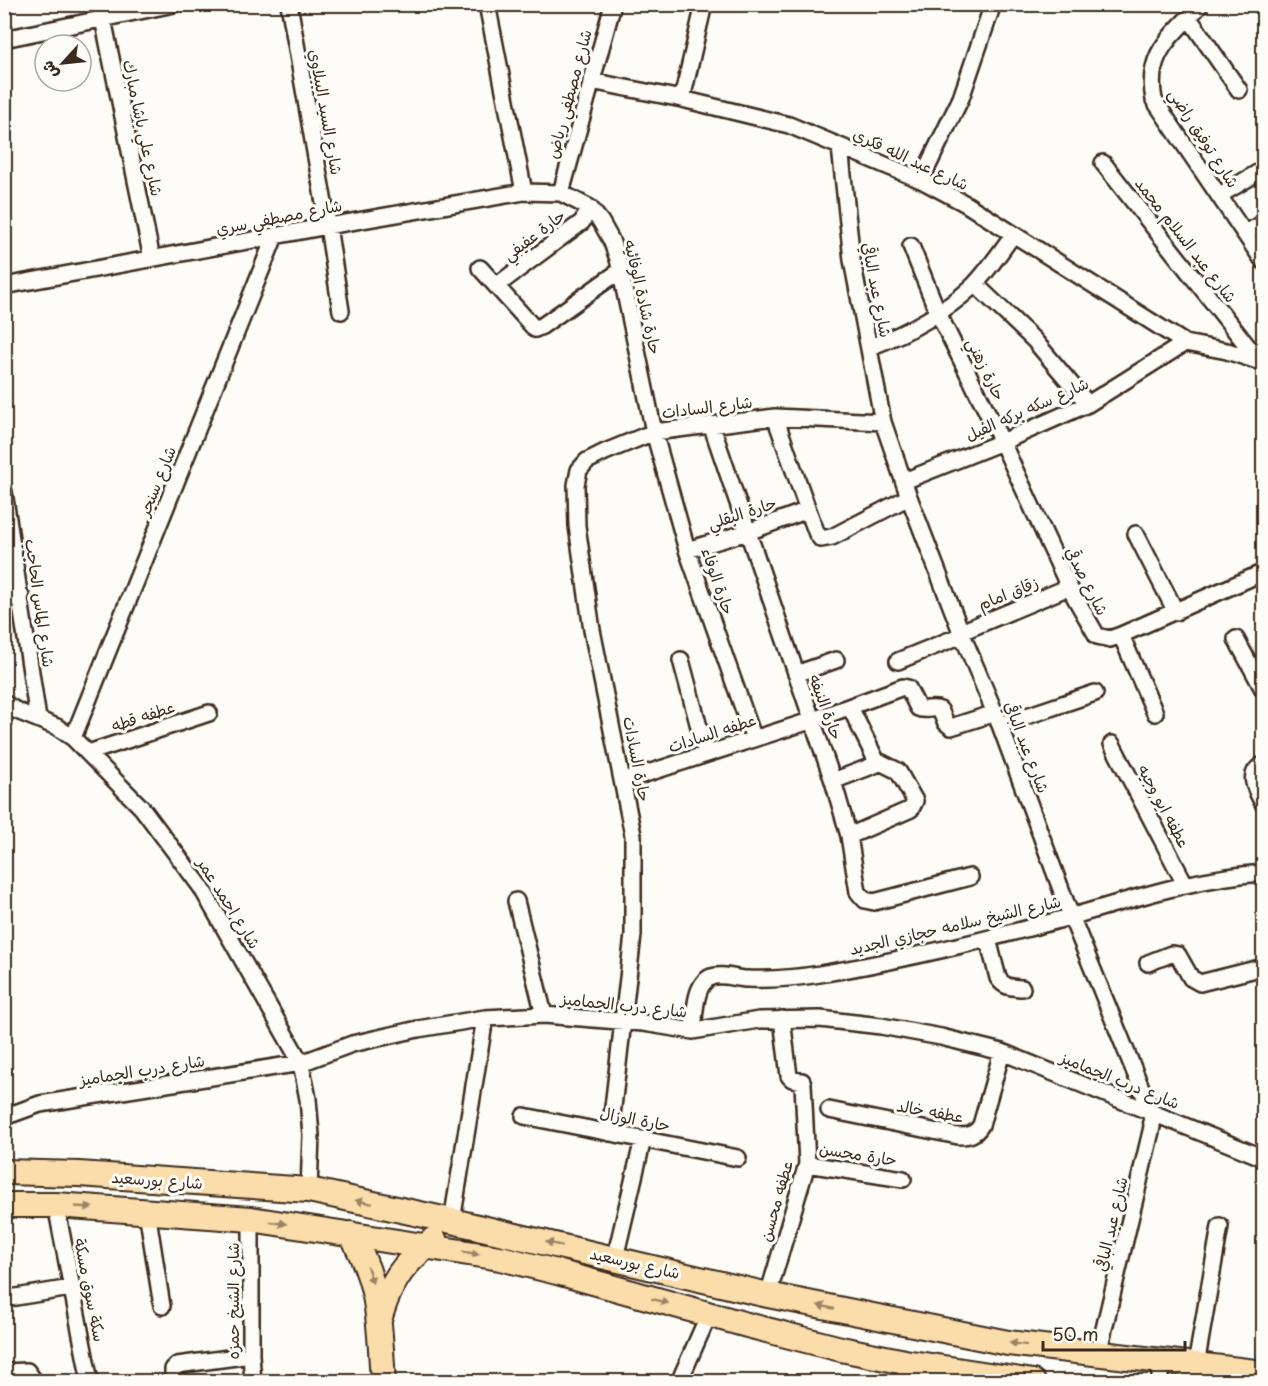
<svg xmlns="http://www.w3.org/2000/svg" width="1268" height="1386" viewBox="0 0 1268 1386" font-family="'Playpen Sans','Playpen Sans Arabic',sans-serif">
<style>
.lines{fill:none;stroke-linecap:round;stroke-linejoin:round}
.street-casing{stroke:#3b2a1e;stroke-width:20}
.primary-casing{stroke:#3b2a1e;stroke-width:28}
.street{stroke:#fdfcf7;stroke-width:15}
.primary{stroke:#fbddab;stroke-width:24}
.oneway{fill:#9b8464}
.labels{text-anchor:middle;stroke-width:6;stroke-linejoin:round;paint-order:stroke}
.street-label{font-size:16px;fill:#3b2a1e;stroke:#fdfcf7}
</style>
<rect width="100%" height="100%" fill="#fdfcf7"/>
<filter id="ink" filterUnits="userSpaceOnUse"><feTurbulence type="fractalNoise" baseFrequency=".0167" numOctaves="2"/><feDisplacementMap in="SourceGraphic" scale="12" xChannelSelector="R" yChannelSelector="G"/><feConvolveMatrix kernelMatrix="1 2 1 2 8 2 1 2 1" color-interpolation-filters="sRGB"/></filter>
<g filter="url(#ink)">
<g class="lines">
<defs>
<path id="street" d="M100,4l52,255
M289,4l39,222 13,85
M487,4l37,188
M1201,4c-29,33 -56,48 -47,96l110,162
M1189,18l50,72
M4,39l170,-35
M591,81l91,18 107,26 132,55 45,24 219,139
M682,99l22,-95
M840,147l12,113 31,162 26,75 52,135 39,93 71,191 80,196 1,15 -54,227
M1103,163l157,199
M921,180l40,-82 32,-94
M561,193l52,-189
M1220,195l44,-26
M1245,233l19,-10
M911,246l27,67 64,129 67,145 28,49 13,3 11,-4 143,-63
M480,268l55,61 7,-3 79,-56
M975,284l59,56 54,64
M4,286l324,-60 196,-34 37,1 29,15 11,14 10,18 7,19 36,173 33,118 67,189
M496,286l86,-64 8,-14
M870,347c37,-14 74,-34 103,-61 15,-15 27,-34 40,-51
M775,417l33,93 9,24 4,5 11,-2 77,-40
M711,424l122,357 16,55 9,56 7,8 9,2 96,-25
M904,481l98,-39 86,-38 97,-61 42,8 37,12
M4,492l34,227
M1136,534l40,78
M687,550l61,-18 60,-22
M4,599l17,-3
M961,632l108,-45
M1121,635l34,78
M1236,639l28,52
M681,660l25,93
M898,661l64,-26
M796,674l40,-14
M4,703l13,8 40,16 16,11 69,70 59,79 100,176 7,36 3,36 -2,55
M1000,725l95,-32
M73,738l202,-502
M1112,744l73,140
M88,753l121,-40
M1264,764c-19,10 -8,26 0,41
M623,781l190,-61 90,-33 5,1 10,20c7,4 14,-2 22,2l6,13 5,4 44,-14
M833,781l47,-18
M849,836l62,-27 4,-8 -17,-30 -22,-11 -26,-53
M516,901l28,114
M988,939l10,39c7,10 13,9 24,10
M1148,963l23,-9 7,1 13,23 9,5 64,-16
M693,1031c2,-16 1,-47 18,-54 11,-4 25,2 36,2 24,1 49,-1 73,-5 84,-14 171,-35 253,-58 63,-18 125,-39 191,-43
M829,1110l129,26c11,0 17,-1 23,-11l21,-73
M524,1116l214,42
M4,1117l36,-13 261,-41 51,-19 66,-15 67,-11 59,-3 99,8 50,8 66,-11 61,-1 61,7 60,11 61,15 262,106
M610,1133l23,-198v-100l-41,-205 -15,-104 -1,-41 3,-15 8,-9 18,-9 49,-20 121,-15 108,5
M807,1164l96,15
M56,1205l34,177
M147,1211l15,95
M251,1219v136l2,27
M452,1221l33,-203
M615,1258l28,-119
M768,1295l39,-131 -4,-80 -1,-3 -10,-2 -3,-3 -7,-57
M4,1299l67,-11
M905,1362l2,20
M1196,1365l24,-139
M4,1372l23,-1 8,11
M173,1382v-13l4,-4 74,-10
M679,1382l30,-68
M1160,1382v-21"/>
<path id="primary" d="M4,1172l75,2 230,16 143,31 316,74 240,48 256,30
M4,1205h52l195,14 249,39 57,14 190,53 94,24 64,13 128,20
M351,1234c30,53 28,89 32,148
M380,1317c6,-21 14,-39 29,-55 8,-9 17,-15 25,-23"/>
</defs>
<use href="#street" class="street-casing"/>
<use href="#primary" class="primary-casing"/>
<use href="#street" class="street"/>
<use href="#primary" class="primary"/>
</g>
<defs><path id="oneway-solid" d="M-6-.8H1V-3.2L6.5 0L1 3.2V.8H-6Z" transform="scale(1.5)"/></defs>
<g class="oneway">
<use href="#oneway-solid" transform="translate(364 1202) rotate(-168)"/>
<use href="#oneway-solid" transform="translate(84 1207) rotate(3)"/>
<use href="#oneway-solid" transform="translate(278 1223) rotate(8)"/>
<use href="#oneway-solid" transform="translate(554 1244) rotate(-167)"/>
<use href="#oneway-solid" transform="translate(471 1253) rotate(9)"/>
<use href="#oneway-solid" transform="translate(370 1275) rotate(72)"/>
<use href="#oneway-solid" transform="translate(660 1301) rotate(15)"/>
<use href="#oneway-solid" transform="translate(826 1307) rotate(-168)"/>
<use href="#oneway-solid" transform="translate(1018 1344) rotate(-173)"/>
</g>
</g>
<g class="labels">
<g class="street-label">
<text transform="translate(569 94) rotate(-75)" y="6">شارع مصطفي رياض</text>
<text transform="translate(326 112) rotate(80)" y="6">شارع السيد الببلاوي</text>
<text transform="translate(143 128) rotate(78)" y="6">شارع علي باشا مبارك</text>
<text transform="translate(1204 138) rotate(57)" y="6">شارع توفيق راضي</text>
<text transform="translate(911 159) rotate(25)" y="6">شارع عبد الله فكري</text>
<text transform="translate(279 217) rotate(-11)" y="6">شارع مصطفي سري</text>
<text transform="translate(534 235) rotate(-37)" y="6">حارة عفيفي</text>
<text transform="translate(1186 240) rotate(52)" y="6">شارع عبد السلام محمد</text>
<text transform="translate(877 290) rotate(79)" y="6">شارع عبد الباقي</text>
<text transform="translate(643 297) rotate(77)" y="6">حارة شادة الوفائيه</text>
<text transform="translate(986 369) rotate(64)" y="6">حارة زهني</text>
<text transform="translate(707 407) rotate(-7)" y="6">شارع السادات</text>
<text transform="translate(1027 409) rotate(-24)" y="6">شارع سكه بركه الفيل</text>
<text transform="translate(157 481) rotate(-68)" y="6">شارع سنجر</text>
<text transform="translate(742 513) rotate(-18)" y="6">حارة البقلي</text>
<text transform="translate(718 581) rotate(71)" y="6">حارة الوفاء</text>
<text transform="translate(1087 581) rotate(63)" y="6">شارع صدقي</text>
<text transform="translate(1008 593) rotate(-22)" y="6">زقاق امام</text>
<text transform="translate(40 603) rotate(82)" y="6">شارع الماس الحاجب</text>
<text transform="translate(826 707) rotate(70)" y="6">حارة النيفه</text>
<text transform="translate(143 716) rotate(-18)" y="6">عطفه قطه</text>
<text transform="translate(712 733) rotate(-18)" y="6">عطفه السادات</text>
<text transform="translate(1027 747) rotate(69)" y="6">شارع عبد الباقي</text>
<text transform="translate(637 759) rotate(79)" y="6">حارة السادات</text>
<text transform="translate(1164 806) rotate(62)" y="6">عطفه ابو وجيه</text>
<text transform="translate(229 903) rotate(58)" y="6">شارع احمد عمر</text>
<text transform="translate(955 925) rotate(-13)" y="6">شارع الشيخ سلامه حجازي الجديد</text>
<text transform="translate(624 1005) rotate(6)" y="6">شارع درب الجماميز</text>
<text transform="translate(142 1070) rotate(-9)" y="6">شارع درب الجماميز</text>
<text transform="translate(1120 1080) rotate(22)" y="6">شارع درب الجماميز</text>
<text transform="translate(930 1111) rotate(10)" y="6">عطفه خالد</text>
<text transform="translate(635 1119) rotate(11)" y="6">حارة الوزال</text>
<text transform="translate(858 1154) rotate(9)" y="6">حارة محسن</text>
<text transform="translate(157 1180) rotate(4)" y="6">شارع بورسعيد</text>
<text transform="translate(776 1201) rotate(-74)" y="6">عطفه محسن</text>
<text transform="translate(1111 1224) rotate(-77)" y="6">شارع عبد الباقي</text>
<text transform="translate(635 1263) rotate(13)" y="6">شارع بورسعيد</text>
<text transform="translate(90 1290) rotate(79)" y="6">سكة سوق مسكة</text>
<text transform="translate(233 1301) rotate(-90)" y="6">شارع الشيخ حمزه</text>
</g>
</g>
<rect width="1268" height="1386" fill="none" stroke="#fdfcf7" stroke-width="24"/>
<rect x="12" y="12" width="1244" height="1362" fill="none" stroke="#3b2a1e" stroke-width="2" filter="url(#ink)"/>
<g transform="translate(63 63) rotate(243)"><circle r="28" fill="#fdfcf7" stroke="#afa8a0" stroke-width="1.5"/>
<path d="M0-4.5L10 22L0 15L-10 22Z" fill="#3b2a1e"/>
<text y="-9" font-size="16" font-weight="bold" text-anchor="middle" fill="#3b2a1e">ش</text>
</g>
<path d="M1043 1341v9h142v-9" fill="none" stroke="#3b2a1e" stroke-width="3"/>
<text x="1052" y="1341" font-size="18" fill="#3b2a1e" stroke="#fdfcf7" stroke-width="4.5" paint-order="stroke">50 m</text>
</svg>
